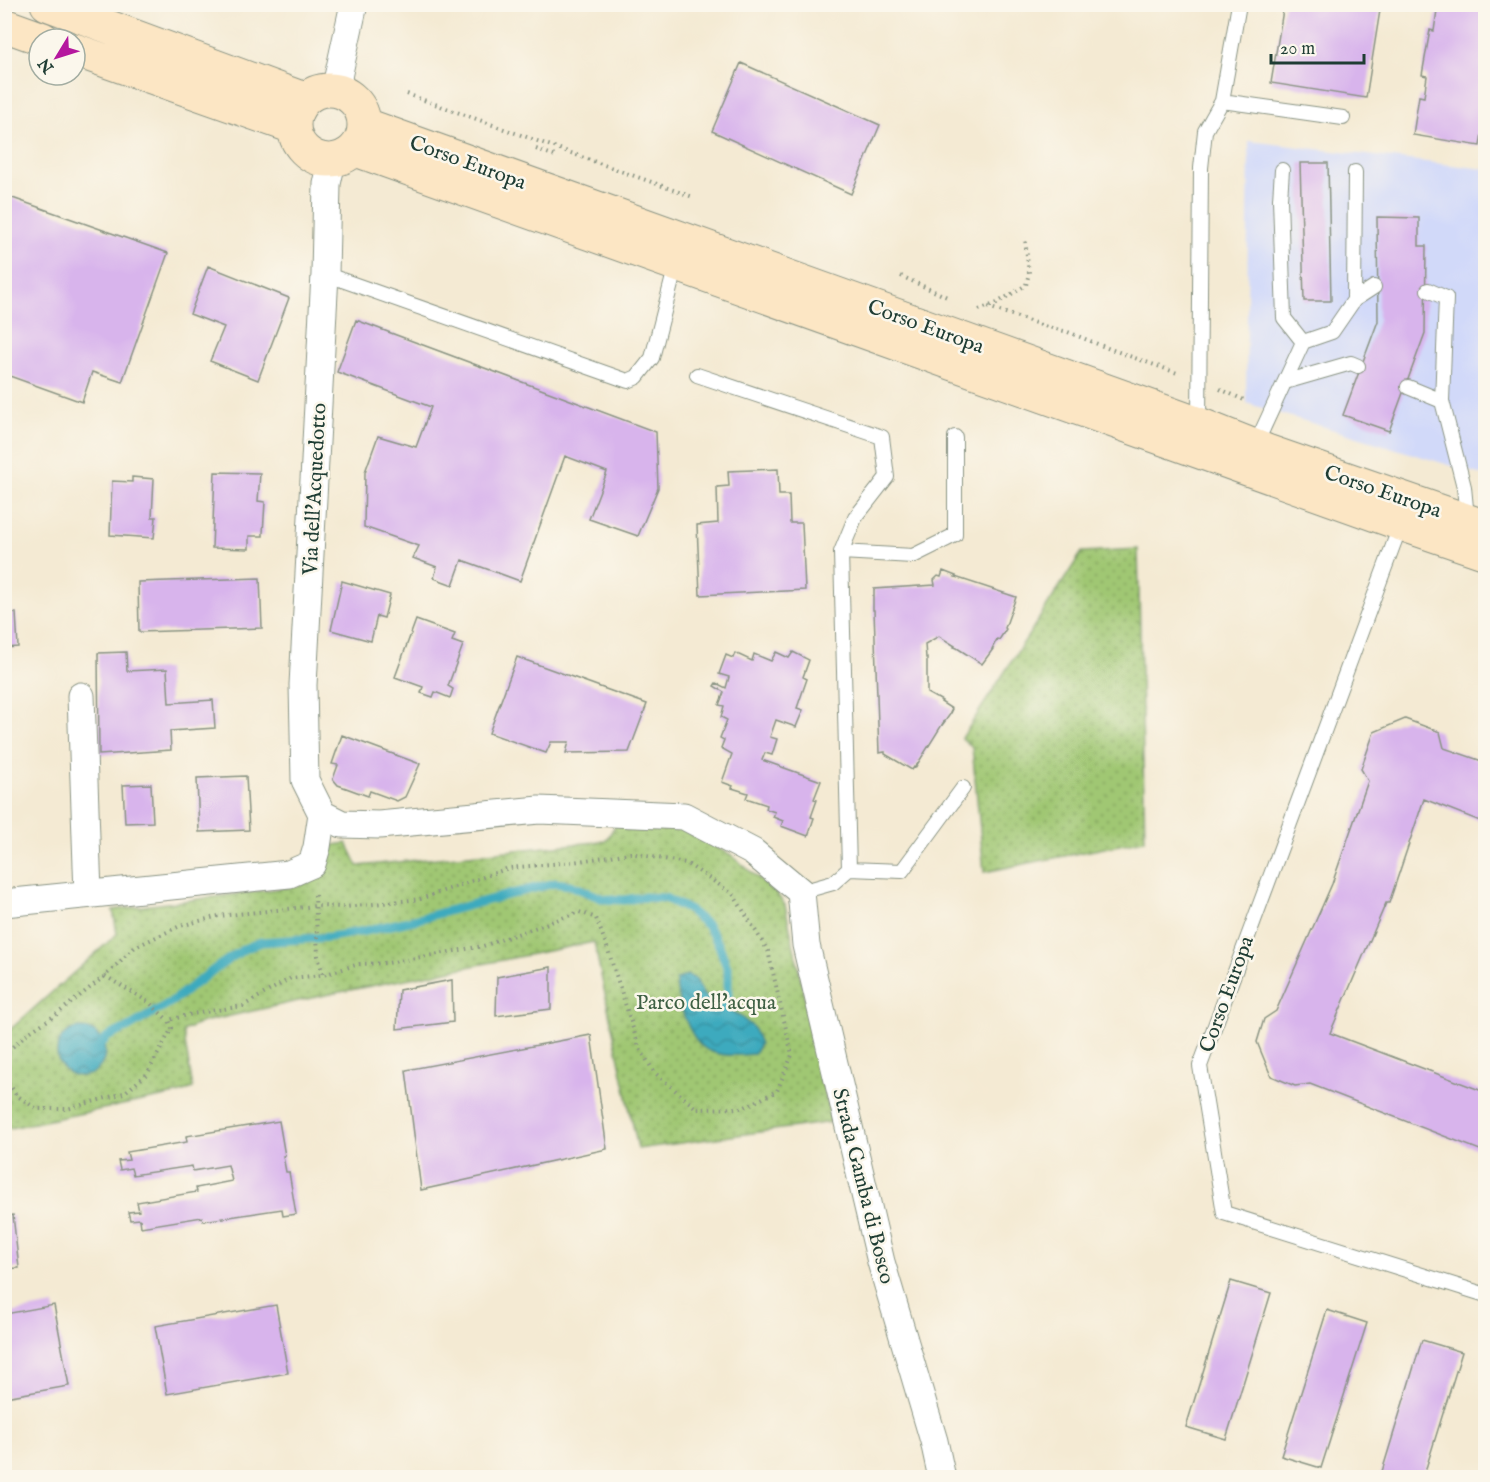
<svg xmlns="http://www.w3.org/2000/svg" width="1490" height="1482" viewBox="0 0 1490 1482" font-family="'IM FELL English',serif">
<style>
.built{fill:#d1d9f9}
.park{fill:url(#park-dots);stroke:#608254;stroke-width:1.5}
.water{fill:url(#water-waves);stroke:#2e7479;stroke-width:1.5}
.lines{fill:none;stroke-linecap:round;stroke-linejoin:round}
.stream{stroke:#3eaabe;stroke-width:9}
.building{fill:#d8b4ec}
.lane-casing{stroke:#8a9484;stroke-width:16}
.street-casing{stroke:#8a9484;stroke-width:29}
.secondary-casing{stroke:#8a9484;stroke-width:35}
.path{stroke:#8a9484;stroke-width:4;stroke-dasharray:1.5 4.5;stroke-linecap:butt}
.lane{stroke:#fff;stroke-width:14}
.street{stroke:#fff;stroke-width:27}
.secondary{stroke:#fce6c4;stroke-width:33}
.labels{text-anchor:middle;stroke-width:5;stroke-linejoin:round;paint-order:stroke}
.street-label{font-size:21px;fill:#1f3d34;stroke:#fbf7ec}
.park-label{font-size:21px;fill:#3f6044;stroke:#fbf7ec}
</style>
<defs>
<pattern id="park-dots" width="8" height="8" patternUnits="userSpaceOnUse" patternTransform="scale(1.5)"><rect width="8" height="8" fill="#a0c773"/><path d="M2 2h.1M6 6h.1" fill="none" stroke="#82a35f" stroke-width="1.8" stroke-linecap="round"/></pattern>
<pattern id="water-waves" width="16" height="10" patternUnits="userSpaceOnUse" patternTransform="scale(1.5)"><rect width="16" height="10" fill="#3eaabe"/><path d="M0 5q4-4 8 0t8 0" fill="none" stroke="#338c9b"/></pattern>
</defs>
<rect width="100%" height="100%" fill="#fbf7ec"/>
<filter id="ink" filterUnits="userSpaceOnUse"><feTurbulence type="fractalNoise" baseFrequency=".0167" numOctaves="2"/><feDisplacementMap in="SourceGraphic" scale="12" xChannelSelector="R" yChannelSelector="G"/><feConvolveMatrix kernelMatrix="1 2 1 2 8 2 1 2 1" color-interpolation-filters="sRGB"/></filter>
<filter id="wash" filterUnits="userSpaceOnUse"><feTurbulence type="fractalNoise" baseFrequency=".008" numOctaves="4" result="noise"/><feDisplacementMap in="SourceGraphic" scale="24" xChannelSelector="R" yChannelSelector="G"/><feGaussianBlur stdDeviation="1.35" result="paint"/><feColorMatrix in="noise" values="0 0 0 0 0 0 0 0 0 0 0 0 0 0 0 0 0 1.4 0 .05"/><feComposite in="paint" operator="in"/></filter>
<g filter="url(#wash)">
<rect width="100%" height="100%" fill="#f4ead3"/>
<path class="built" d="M1249,141l236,28v307l-239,-73z"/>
<path class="park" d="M1138,549l7,291 -161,32 -12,-125 -10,-9 120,-186z
M617,822l53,1 61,32 46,39 8,11 46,217 -193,27 -44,-207 -264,52 -127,28 -20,9 10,57 -12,5 -176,36 -1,-94 113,-101 -4,-24 187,-24 23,-14 4,-26 20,-3 11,23 248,-25z"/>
<path class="water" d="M687,975l9,4 7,15 8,8 26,12 16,13 7,17 -6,10c-13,1 -29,3 -42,-2 -22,-7 -35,-51 -36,-72z
M57 1052a24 24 0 1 1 48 0a24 24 0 1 1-48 0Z"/>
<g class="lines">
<path class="stream" d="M103,1042l4,-5 22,-10 42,-25 45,-34 28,-19 17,-7 69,-5 35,-6 53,-12 97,-26 40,-10 15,2 34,14 20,1 19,-3 22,1 24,12 18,15 12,20 9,25v26l-4,13"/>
</g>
<g id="blocks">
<path class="building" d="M1284,4h97l-15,94 -95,-15z
M1434,4h51v109l-5,33 -67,-11 6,-39 5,1 3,-21 -5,-1 8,-45 4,1 3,-21 -4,-1z
M741,63l139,62 -29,69 -139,-63z
M1300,163h28l3,138h-27z
M4,195l164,58 -46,129 -30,-10 -10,30 -78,-28z
M1377,217l42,1v28h7l-1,87 -36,98 -46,-16 35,-94z
M208,266l81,32 -31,82 -48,-19 14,-34 -34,-13z
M356,320l300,112 2,56 -20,48 -49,-17 18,-47 -42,-16 -45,125 -58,-21 -9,25 -19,-7 3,-11 -24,-9 6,-12 -55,-19 1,-55 13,-36 38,11 15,-40 -94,-35z
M778,469l1,26h10l1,28h12l3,67 -105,5 -3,-70 21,-2 -1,-36 12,-1 -1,-15z
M215,472l45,1 -2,28 7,1 -2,31v3h-14v13l-37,-1z
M132,477l22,2 -2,38h4l-2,21 -44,-3 2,-54 20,1z
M943,571l13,5 -1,1 61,20 -11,31 1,1 -7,11 -2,-1 -5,10h1l-11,15 -25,-16 -3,-1 1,-1 -16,-10 -14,8 1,14h1v35l9,5h1l5,3 -1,1 11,7 -2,4h1l-8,11v-1l-28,45 -1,-1 -2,3 -27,-16v-2l-6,1 -5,-143h-1v-14h1v-7l61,-4 -1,-5 4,-4 3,1z
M260,578l2,50 -123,4 -1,-50z
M342,581l48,14 -6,23 -7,-2 -6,25 -40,-11z
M4,600h6v13h6l2,34 -14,1z
M416,620l39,14 -3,7 11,4 -15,41 5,3 -3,9 -15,-6 -2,5 -12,-4 2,-6 -28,-10z
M126,652l1,19 40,-2 2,34 44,-3 2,28 -45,3 1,19 -72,5 -1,-102z
M776,652l13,6 4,-6 16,8 -6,17 4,2 -10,29 6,2 -7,17 -20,-7 -6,17 7,2 -5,16 -7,-2 -3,7 59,21 -7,18 3,1 -6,17 3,1 -6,18 -27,-10 2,-5 -10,-4 2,-5 -9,-3 1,-4 -21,-7 2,-5 -16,-5 1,-2 -11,-4 10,-28 -11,-6 3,-8 -4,-2 7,-18 -6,-3 3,-11 -5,-1 5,-13 -10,-6 2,-3 10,5 3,-11 -10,-3 7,-19 7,3 2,-5 17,8 2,-7 17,7z
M517,657l130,47 -18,48 -63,1 3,-11h-18l-5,11 -57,-20z
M1405,719l35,13 4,16 41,14v61l-61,-24 -35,104h-3l-56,130 155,59v60l-175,-68 -15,2 -24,-10 -14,-34 7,-23 12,-8 56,-127 36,-103 -7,-12 13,-37z
M342,735l78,29 -15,33 -8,4 -27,-10 -2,5 -30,-11 -5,-6 5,-14 -6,-1z
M246,776l3,54 -50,2 -2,-54z
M151,784l2,38 -28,1 -2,-38z
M551,967v42l-55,7 1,-39z
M452,980l1,42 -56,7 2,-39z
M591,1035l16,114 -186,41 -15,-120z
M279,1121l6,35h-2l3,16h3l7,42 -13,2 -1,-7 -79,12 -1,-4 -61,10 -1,-8 -10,1 -2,-8 11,-1 -2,-9 60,-10 -1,-4 36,-7 -4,-16 -35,6 -1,-5 -59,9 -2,-7 -11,2 -2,-9 11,-1 -2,-8 60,-10 -1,-6z
M13,1215l6,53 -15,1v-53z
M1231,1281l40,12 -45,146 -40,-12z
M54,1305l15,81 -64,11v-83z
M276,1305l12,68 -121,21 -12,-68z
M1327,1310l40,13 -46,145 -40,-12z
M1422,1340l40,12 -39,126h-43z"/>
</g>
</g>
<g filter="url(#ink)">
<use href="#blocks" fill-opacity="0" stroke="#8a9484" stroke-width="1.5"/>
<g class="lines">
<defs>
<path id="lane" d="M1222,101l121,17
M1282,170l-2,29 4,119 19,24 29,-10 22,-32 1,-128
M325,274l303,107 9,-4 15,-19 24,-93
M1428,290l18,8 -4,103 22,86 3,31
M1354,300l20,-13
M697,375l185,62 5,40 -32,41 -14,34
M1285,382l66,-19 7,3
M1408,387l34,14
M1199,424l2,-256 4,-37 17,-30 17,-97
M1255,446l48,-104
M1401,524l-201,542 24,147 262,82
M849,869l53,2 61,-83
M801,892l32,-9 16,-14 -8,-317 72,4 42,-21v-98"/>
<path id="street" d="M341,91l-3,-14 16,-73
M332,161l-5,23 -2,90 -22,411 2,95 17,34 20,10 37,1 160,-15 145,6 69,36 48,40 5,53 75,317 53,179 8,37
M81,696l7,198
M4,903l285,-29 23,-10 5,-17 5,-33"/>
<path id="secondary" d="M47,4l257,95
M4,25l39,14
M75,50l218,77
M294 125a35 35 0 1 1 70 0a35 35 0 1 1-70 0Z
M366,125l833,299 68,27 219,76
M356,150l1045,374 85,29"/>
</defs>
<use href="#lane" class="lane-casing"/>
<use href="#street" class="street-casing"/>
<use href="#secondary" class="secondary-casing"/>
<path class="path" d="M407,94l286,103
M536,149l22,8
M901,276l46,21
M988,307l56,19 24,6 42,17 67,24
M979,310l18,-7 29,-18 3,-12 -4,-34
M1220,389l24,11
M315,895l3,61 5,19
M105,976l45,27 7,7 11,10
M4,1068l3,-16 18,-17 32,-21 48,-38 30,-29 45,-21 39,-10 97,-10 30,1 74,-8 89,-31 64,-6 57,-9 56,10 47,31 35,57 24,104 -15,36 -34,17 -46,1 -43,-37 -15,-25 -32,-100 -11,-29 -17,-6 -96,34 -95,17 -29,1 -36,11 -32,3 -48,28 -51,8 -23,6 3,8 -25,46 -23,19 -57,16h-30l-21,-14 -12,-20"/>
<use href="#lane" class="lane"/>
<use href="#street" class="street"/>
<use href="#secondary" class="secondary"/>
</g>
</g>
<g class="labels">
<g class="street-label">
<text transform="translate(468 162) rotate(20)" y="7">Corso Europa</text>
<text transform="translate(926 326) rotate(20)" y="7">Corso Europa</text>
<text transform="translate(314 489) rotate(-87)" y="7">Via dell'Acquedotto</text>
<text transform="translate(1383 491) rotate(19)" y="7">Corso Europa</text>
<text transform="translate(1226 994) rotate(-70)" y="7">Corso Europa</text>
<text transform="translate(864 1186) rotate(76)" y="7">Strada Gamba di Bosco</text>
</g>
<g class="park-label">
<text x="706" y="1009">Parco dell'acqua</text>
</g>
</g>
<rect width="1490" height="1482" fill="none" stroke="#fbf7ec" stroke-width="24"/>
<g transform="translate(57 57) rotate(232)"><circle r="28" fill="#fbf7ec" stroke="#a3ada2" stroke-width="1.5"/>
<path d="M0-4.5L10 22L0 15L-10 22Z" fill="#b5179e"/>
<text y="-9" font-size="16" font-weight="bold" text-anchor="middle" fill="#1f3d34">N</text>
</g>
<path d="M1271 54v9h93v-9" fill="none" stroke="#1f3d34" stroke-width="3"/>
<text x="1280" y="54" font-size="18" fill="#1f3d34" stroke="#fbf7ec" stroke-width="4.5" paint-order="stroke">20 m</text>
</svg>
